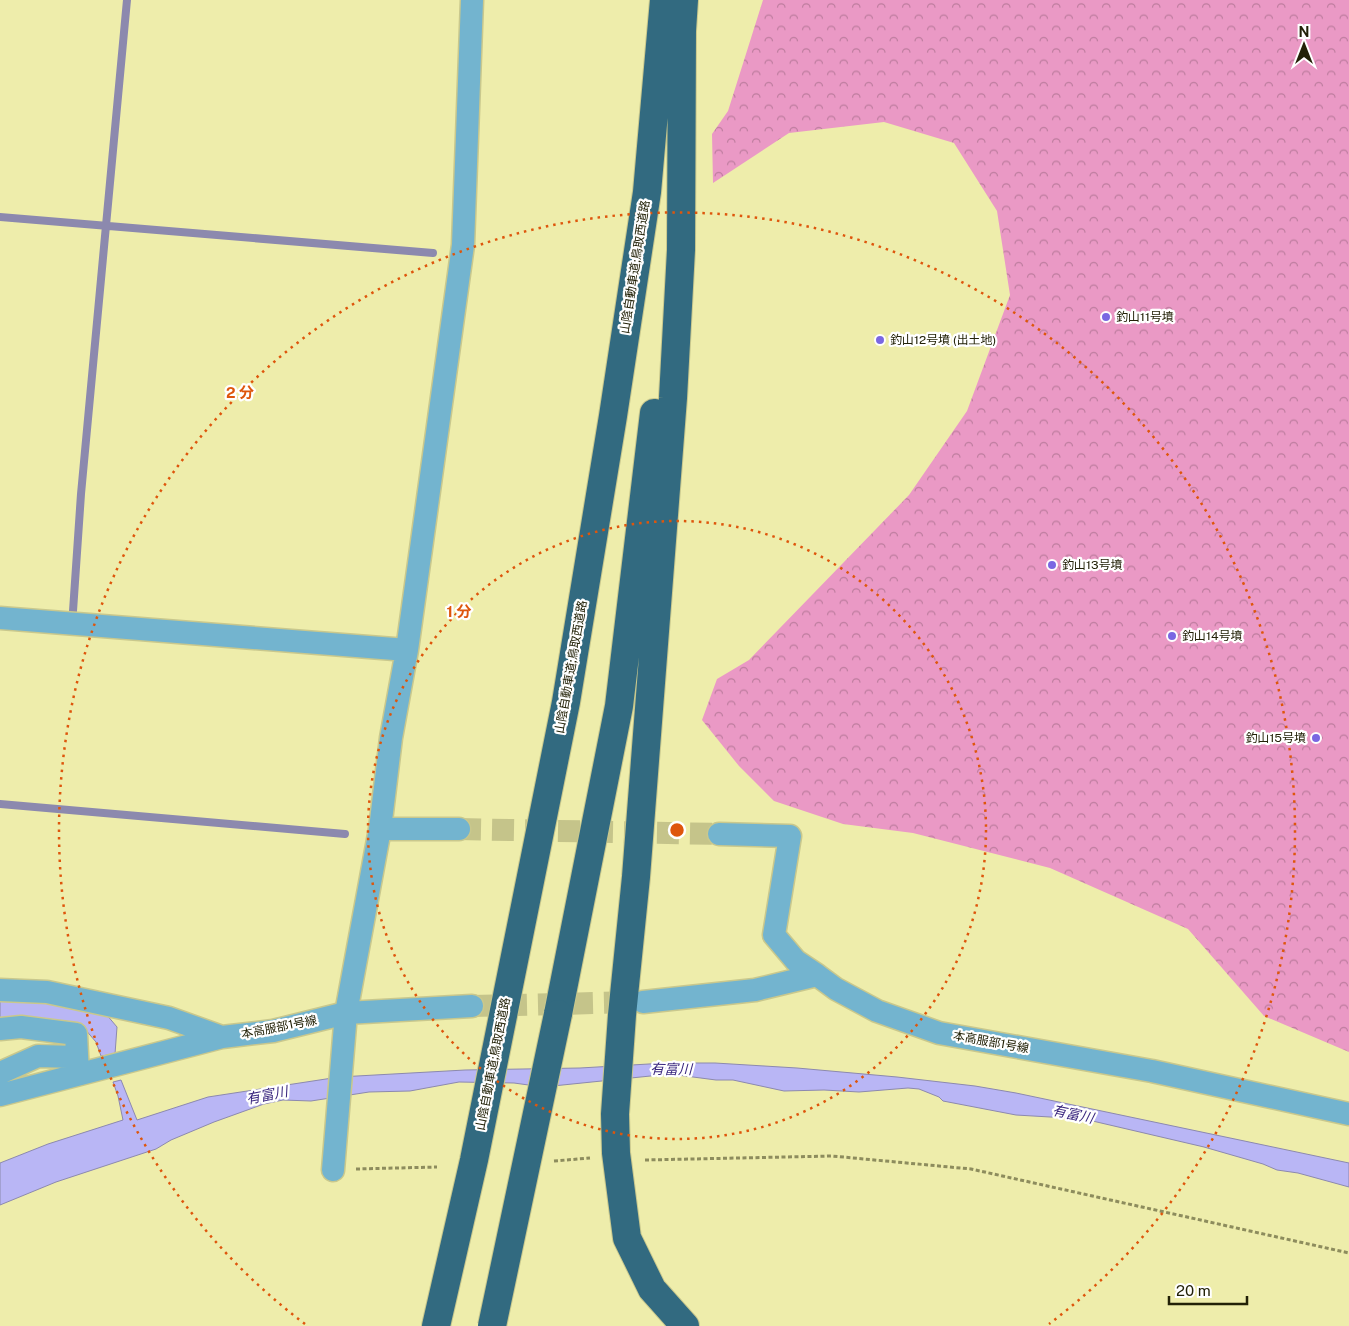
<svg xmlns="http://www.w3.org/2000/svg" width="1349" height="1326" viewBox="0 0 1349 1326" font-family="'Public Sans','Noto Sans JP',sans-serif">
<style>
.forest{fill:url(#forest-crowns)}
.water{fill:#b9b6f5;stroke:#8c89ae}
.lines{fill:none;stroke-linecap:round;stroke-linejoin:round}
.stream{stroke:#8c89ae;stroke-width:8}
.street-tunnel{stroke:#c5c48a;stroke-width:22;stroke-dasharray:22 11;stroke-linecap:butt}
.street-casing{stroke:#c9c88d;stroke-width:25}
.highway-casing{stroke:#c9c88d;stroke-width:30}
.path{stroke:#8d8c5d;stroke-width:3;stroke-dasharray:4 2.5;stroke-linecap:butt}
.street{stroke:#73b4cf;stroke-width:22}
.highway{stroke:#326a80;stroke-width:28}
.highway-bridge-casing{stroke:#c9c88d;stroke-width:30;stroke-linecap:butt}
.highway-bridge{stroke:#326a80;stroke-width:28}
.ring{fill:none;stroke:#de560c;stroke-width:2.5;stroke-dasharray:2.5 5}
.poi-dot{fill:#7a67e2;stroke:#fff;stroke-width:2}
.labels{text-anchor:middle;stroke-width:4.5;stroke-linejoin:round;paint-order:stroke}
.street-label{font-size:12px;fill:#222107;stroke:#fff}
.poi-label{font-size:12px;fill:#222107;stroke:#fff;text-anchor:start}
.water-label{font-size:14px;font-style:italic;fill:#3a277f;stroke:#fff}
.centre{fill:#de560c;stroke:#fff;stroke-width:2.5}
.ring-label{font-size:15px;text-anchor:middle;font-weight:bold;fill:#de560c;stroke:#fff;stroke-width:4.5;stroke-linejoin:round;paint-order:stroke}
</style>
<defs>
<pattern id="forest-crowns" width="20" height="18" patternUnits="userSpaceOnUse" patternTransform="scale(1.25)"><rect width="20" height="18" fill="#ea99c5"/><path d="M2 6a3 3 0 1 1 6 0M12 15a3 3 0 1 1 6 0" fill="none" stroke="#bd7c9e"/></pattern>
</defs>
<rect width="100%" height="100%" fill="#eeedab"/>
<path class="forest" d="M763,0h586v1052l-85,-36 -76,-87 -138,-61 -137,-35 -70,-9 -69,-23 -35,-35 -37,-46 15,-41 32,-19 160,-165 58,-84 43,-116 -13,-84 -43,-68 -70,-21 -95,11 -76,50 -1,-49 16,-23z"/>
<path class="water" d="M0,997l28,2 78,15 11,13 -2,27 -14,2 -5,-14 -12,-14 -84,-7z
M666,1063h49l82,5 100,9 78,9 41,7 333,70v24l-51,-14 -21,-3 -14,-6 -59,-17 -120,-28 -68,-4 -73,-14 -4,-4 -20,-8 -11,-1 -49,4 -35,-2 -40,1 -51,-11h-17l-46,-6 -127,13 -29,-4 -55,-1 -49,9 -41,1 -58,9 -28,-1 -19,4 -50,18 -43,18 -15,9 -100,33 -56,23v-42l48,-19 75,-24 -5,-24 -5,-14 8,-2 16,40 71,-23 131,-20 126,-7 115,-2z"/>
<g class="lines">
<path class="stream" d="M0,217l433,36
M73,611l8,-117 46,-494
M0,804l345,30"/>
<path class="street-tunnel" d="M459,829l260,5
M472,1006l167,-4"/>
<defs>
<path id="street" d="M0,618l407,32 56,-405 9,-245
M380,829h79
M719,834l71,2 -16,99 22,26 21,14
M0,990l47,2 122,26 53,19 51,-6 73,-18 126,-7
M643,1002l112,-12 62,-15 19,14 41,22 62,22 213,38 197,43
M0,1029l21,-2 55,7 2,40
M0,1073l38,-17 39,1
M0,1095l222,-58
M333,1170l13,-157 34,-184 11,-91 16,-88"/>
<path id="highway" d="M682,28l-1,222 -8,148 -37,479 -14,138 -7,99 1,39 11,85 25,51 33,37
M681,46l3,-46
M558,1014l61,-308 35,-293
M436,1326l38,-166 92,-458 47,-286 34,-224 17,-192"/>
</defs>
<use href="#street" class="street-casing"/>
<use href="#highway" class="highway-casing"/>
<path class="path" d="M645,1160l187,-4 139,13 378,84
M554,1161l36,-3
M356,1169l81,-2"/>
<use href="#street" class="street"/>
<use href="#highway" class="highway"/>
<defs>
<path id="highway-bridge" d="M492,1326l66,-312"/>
</defs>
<use href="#highway-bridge" class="highway-bridge-casing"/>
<use href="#highway-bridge" class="highway-bridge"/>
</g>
<g class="ring">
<circle cx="677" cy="830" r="309"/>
<path d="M305 1324A618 618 0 1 1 1049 1324"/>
</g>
<g class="poi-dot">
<circle cx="1106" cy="317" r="5"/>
<circle cx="880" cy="340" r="5"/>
<circle cx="1052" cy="565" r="5"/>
<circle cx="1172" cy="636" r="5"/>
<circle cx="1316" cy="738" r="5"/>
</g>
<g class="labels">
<g class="street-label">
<text transform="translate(635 267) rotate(-81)" y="4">山陰自動車道;鳥取西道路</text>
<text transform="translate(571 667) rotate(-80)" y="4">山陰自動車道;鳥取西道路</text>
<text transform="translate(279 1027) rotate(-11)" y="4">本高服部1号線</text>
<text transform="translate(991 1042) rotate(10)" y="4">本高服部1号線</text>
<text transform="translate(493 1064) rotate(-79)" y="4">山陰自動車道;鳥取西道路</text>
</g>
<g class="poi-label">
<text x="1116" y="321">釣山11号墳</text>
<text x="890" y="344">釣山12号墳 (出土地)</text>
<text x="1062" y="569">釣山13号墳</text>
<text x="1182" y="640">釣山14号墳</text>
<text x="1306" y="742" text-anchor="end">釣山15号墳</text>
</g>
<g class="water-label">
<text transform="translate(671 1069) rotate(1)" y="5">有富川</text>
<text transform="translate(267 1095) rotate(-11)" y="5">有富川</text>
<text transform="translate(1073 1114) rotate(12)" y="5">有富川</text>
</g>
</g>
<circle cx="677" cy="830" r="8" class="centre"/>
<g class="ring-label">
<text x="240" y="398">2 分</text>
<text x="459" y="617">1 分</text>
</g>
<g transform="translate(1304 45)" stroke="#ffffff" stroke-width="4" paint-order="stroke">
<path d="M0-4L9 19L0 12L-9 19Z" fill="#222107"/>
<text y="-8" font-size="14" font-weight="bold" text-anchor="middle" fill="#222107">N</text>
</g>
<path d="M1169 1296v8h78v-8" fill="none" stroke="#222107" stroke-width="2.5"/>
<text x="1176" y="1296" font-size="15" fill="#222107" stroke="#ffffff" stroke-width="4" paint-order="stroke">20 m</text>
</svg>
